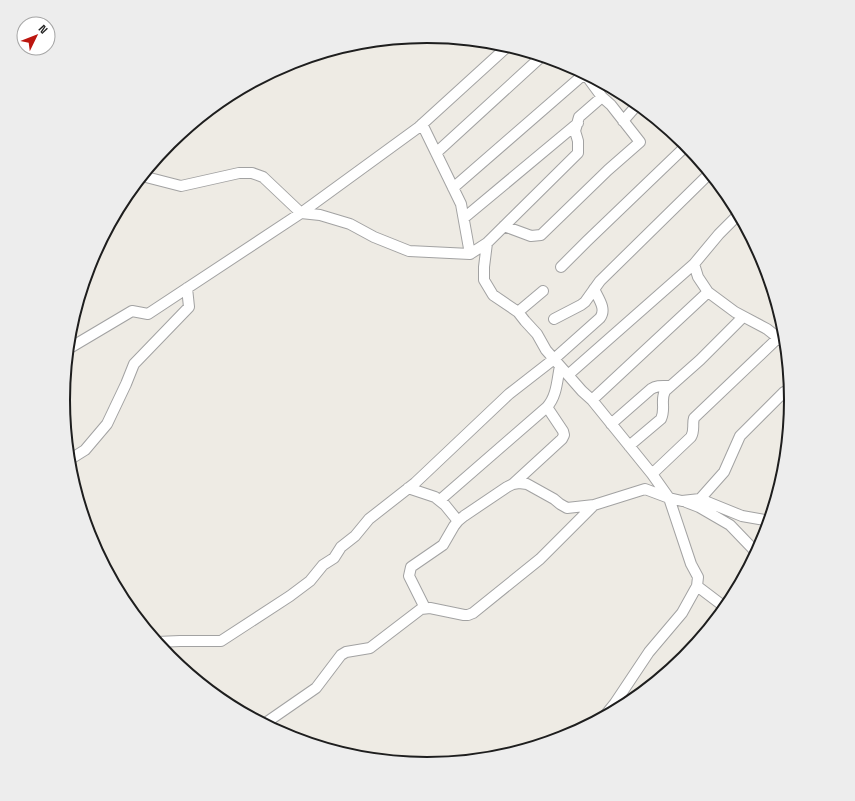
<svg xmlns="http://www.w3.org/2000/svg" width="855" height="801" viewBox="0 0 855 801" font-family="'Space Grotesk',sans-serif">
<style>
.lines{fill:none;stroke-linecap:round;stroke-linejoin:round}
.minor-casing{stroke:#a2a2a2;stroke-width:12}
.minor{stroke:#fff;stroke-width:10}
.rim{fill:none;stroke:#1e1e1e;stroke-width:2}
</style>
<rect width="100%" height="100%" fill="#eeebe4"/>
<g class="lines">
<defs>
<path id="minor" d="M623,121l15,-17
M422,124l39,80 9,50
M436,153l106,-97
M142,176l39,10 58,-13h13l11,4 38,36 118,-86 89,-81
M453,188l130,-113
M464,218l114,-95
M504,226l27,10 10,-1 67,-65 32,-28 -29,-37 -9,-8 -14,-19 -5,-3 -6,-6
M487,243l-3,24v13l9,15 25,17 7,9 12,13 9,16 36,41 10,9 60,74 17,24 22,66 7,13 -1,9 -15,27 -33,39 -34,51 -12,15
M694,264l4,13 10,15 27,20 32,17 19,15
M561,267l26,-26 100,-96
M518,312l25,-21
M554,319l27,-14 4,-3 15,-21 110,-108
M68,349l64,-38 16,3 153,-101 19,2 30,9 24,13 35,14 61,3 17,-11 91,-90v-12l-3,-10 4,-14 23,-20
M568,375l126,-111 25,-30 20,-20
M592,400l116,-108
M611,424l40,-35c6,-4 11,-3 19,-3
M629,446l32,-27c5,-11 -1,-18 4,-28l35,-31 43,-43
M69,460l16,-10 22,-26 19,-40 8,-20 55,-57 -2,-19
M652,474l39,-37c4,-7 1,-13 3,-19l84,-80
M513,484l49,-45 2,-4 -1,-4 -16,-24
M408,488l27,9 10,8 13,16
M700,499l24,-27 16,-36 44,-44 7,-3
M440,500l107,-93c10,-11 10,-27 13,-41
M686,502l13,5 31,18 25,26 2,2
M697,586l29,22
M425,608l-16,-32 2,-9 32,-22 11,-19 4,-5 6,-5 43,-29 6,-3 6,-1 8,1 27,15 6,5 7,4 27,-3 51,-16 24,9 13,3 18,-2 42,17 28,5
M157,642l23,-1h41l69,-45 20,-15 13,-16 11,-7 7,-11 14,-11 14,-17 46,-36 94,-89 45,-35 46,-41c7,-9 -2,-20 -6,-29
M264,724l52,-36 25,-33 5,-3 24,-4 51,-39 9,-1 34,7h4l5,-2 67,-54 54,-54"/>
</defs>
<use href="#minor" class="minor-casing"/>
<use href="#minor" class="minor"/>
</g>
<path d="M0 0H855V801H0ZM70 400a357 357 0 1 1 714 0a357 357 0 1 1-714 0Z" fill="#ededed" fill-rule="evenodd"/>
<path class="rim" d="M70 400a357 357 0 1 1 714 0a357 357 0 1 1-714 0Z"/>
<g transform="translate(36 36) rotate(47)"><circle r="19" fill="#ffffff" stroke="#a5a5a5"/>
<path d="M0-3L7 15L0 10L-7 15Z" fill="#bc160f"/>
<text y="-6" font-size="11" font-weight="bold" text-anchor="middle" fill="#1e1e1e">N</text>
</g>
</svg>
